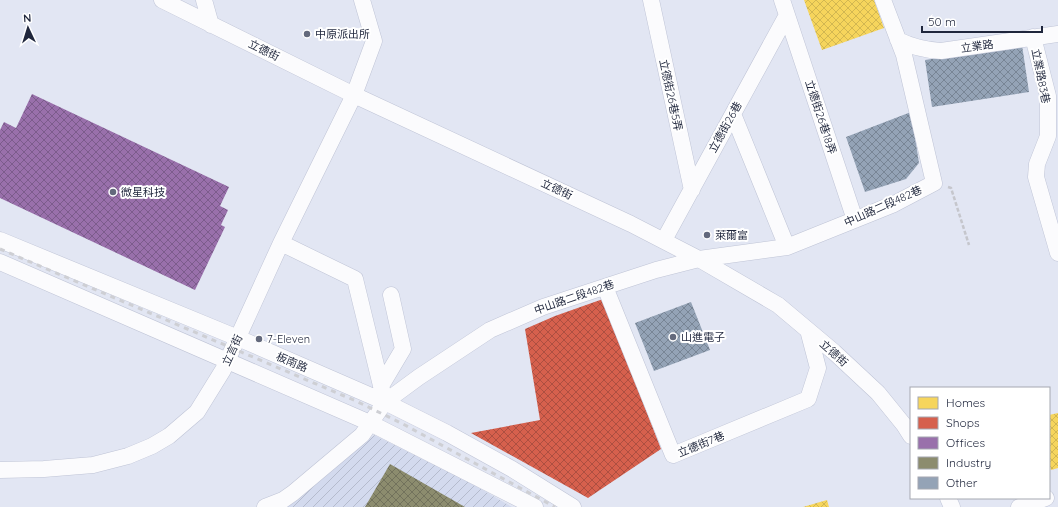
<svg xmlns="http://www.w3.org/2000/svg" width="1058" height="507" viewBox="0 0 1058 507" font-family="Quicksand,'Noto Sans TC',sans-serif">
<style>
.industrial{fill:url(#industrial-furrows)}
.homes{fill:url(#homes-cross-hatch)}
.shops{fill:url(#shops-cross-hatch)}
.offices{fill:url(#offices-cross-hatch)}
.industry{fill:url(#industry-cross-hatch)}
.building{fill:url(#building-cross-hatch)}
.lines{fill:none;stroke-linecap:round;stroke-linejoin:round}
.minor-casing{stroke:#bfc4d6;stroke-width:17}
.path{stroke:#c5c6cc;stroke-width:2.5;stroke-dasharray:4 2;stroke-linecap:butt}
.minor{stroke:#fbfbfd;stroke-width:16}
.rail{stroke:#cecfd4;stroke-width:3;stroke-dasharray:5 5;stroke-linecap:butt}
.poi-dot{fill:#63697c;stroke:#fff;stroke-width:1.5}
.labels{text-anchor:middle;stroke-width:4;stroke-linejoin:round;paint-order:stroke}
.poi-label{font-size:11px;fill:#1f263c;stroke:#fff;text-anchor:start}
.street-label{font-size:11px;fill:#1f263c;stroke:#fff}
</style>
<defs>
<pattern id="industrial-furrows" width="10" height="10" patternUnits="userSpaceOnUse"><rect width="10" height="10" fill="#d3daee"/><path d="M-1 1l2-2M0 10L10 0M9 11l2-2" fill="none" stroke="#b5bbcd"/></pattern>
<pattern id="homes-cross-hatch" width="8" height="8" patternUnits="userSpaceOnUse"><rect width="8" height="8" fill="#f6d55c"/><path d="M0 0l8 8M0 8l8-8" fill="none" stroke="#d2b751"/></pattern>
<pattern id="shops-cross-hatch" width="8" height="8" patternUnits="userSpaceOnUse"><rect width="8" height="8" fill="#d6604d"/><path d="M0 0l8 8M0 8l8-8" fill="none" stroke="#ad4f41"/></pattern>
<pattern id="offices-cross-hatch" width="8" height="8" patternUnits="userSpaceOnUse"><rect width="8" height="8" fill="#9970ab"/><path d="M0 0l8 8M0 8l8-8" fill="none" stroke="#7c5c8c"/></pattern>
<pattern id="industry-cross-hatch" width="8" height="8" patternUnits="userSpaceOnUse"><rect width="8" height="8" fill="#8c8c6e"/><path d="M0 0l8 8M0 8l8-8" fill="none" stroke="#72725c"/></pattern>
<pattern id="building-cross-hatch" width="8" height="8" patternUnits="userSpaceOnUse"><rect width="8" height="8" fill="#94a3b6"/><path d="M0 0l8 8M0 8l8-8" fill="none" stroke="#788595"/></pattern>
</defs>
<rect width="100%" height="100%" fill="#e2e6f3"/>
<path class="industrial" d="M374,435l93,46 45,26h-225z"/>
<path class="homes" d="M804,0h70l10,28 -62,22z
M1058,413v55l-7,2 -2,-7v-48z
M827,500l2,7h-26z"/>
<path class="shops" d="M603,299l58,150 -73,49 -117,-65 69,-13 -15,-91 30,-13z"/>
<path class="offices" d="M32,94l197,93 -9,19 8,4 -7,15 4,2 -30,63 -195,-92v-68l4,-8 12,6z"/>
<path class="industry" d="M390,464l75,43h-100z"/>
<path class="building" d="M1022,45l7,47 -97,15 -7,-47z
M911,112l8,51 -13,16 -41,13 -19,-55z
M691,302l19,48 -56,21 -19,-48z"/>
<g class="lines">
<defs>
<path id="minor" d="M162,0l192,95 277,129 68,35 79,46 56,47 44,41 26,32 7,11
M204,0l7,25
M651,0l41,190
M782,0l73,220
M1033,37l15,59v40l-11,28 -1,13 22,76
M898,40c14,7 27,10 43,11l117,-17
M733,114l54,133
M0,240l238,98 147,64 62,31 65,36 61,38
M664,240l123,-225
M281,243l74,36 30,123
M0,262l370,161 165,84
M605,287l68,168 135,-56 10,-31 -10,-38
M381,386l22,-37 -12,-54
M0,470l44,-1 49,-4 35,-9 24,-10 17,-10 28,-24 26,-42 58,-127 73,-148 20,-54 -12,-41
M948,498l4,9
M265,507l18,-7 10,-7 69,-58 23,-33 34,-25 71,-47 53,-23 113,-37 43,-11 88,-12 107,-43 40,-21 -30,-128 -21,-55
M1019,507l27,-9"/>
</defs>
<use href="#minor" class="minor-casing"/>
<path class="path" d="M948,187l3,1 18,57"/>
<use href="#minor" class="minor"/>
<path class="rail" d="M0,249l356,152 47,23 152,83"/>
</g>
<g class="poi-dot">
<circle cx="307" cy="34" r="4"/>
<circle cx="113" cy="192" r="4"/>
<circle cx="707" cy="235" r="4"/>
<circle cx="673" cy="337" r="4"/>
<circle cx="259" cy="339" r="4"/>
</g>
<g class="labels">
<g class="poi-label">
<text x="315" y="38">中原派出所</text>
<text x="121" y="196">微星科技</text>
<text x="715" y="239">萊爾富</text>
<text x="681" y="341">山進電子</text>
<text x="267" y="343">7-Eleven</text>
</g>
<g class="street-label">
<text transform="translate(977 46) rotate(-8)" y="4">立業路</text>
<text transform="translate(264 50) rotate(26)" y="4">立德街</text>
<text transform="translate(1041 76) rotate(79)" y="4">立業路83巷</text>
<text transform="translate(671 95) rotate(78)" y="4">立德街26巷5弄</text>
<text transform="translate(821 117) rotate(72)" y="4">立德街26巷18弄</text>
<text transform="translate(725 127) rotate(-61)" y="4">立德街26巷</text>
<text transform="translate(557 189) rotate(25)" y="4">立德街</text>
<text transform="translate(883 206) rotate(-24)" y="4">中山路二段482巷</text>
<text transform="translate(574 297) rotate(-19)" y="4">中山路二段482巷</text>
<text transform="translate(232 350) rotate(-65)" y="4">立言街</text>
<text transform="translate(834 353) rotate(42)" y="4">立德街</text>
<text transform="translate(292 362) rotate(23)" y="4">板南路</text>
<text transform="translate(701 444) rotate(-22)" y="4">立德街7巷</text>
</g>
</g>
<rect x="910" y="387" width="140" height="112" fill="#ffffff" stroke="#a5a8b1"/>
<rect x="918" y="397" width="20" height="12" fill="#f6d55c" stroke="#a5a8b1"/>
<text x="946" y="407" font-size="12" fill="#1f263c">Homes</text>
<rect x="918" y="417" width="20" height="12" fill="#d6604d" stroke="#a5a8b1"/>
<text x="946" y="427" font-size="12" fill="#1f263c">Shops</text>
<rect x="918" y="437" width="20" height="12" fill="#9970ab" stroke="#a5a8b1"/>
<text x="946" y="447" font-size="12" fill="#1f263c">Offices</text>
<rect x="918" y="457" width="20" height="12" fill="#8c8c6e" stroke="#a5a8b1"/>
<text x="946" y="467" font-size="12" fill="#1f263c">Industry</text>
<rect x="918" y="477" width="20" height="12" fill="#94a3b6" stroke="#a5a8b1"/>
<text x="946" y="487" font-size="12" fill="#1f263c">Other</text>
<g transform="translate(28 28) rotate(356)" stroke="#ffffff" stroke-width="3" paint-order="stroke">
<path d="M0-3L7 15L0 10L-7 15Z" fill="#1f263c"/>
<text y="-6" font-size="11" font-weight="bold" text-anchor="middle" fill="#1f263c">N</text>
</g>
<path d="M922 26v6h120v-6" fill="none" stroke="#1f263c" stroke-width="2"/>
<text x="928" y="26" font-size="12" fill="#1f263c" stroke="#ffffff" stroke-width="3" paint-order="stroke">50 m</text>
</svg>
